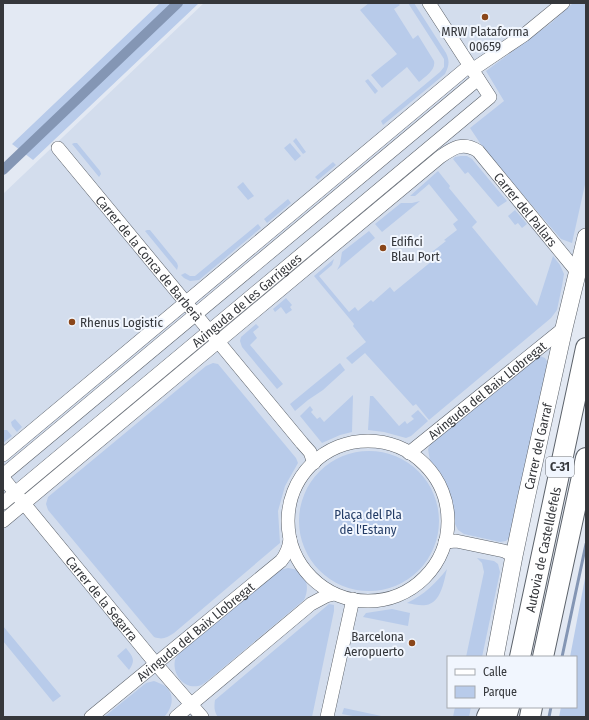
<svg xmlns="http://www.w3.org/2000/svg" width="589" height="720" viewBox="0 0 589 720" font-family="'Fira Sans Condensed',sans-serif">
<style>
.built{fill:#d3dded}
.green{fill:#b8cbea}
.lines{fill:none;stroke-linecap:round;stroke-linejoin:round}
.stream{stroke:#8496b4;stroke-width:3}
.canal{stroke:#8496b4;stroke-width:10}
.minor-casing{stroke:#5c626a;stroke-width:14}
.major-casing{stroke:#5c626a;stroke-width:18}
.highway-casing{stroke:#5c626a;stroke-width:22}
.minor{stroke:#fff;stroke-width:13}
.major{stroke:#fff;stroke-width:17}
.highway{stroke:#fff;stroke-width:20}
.poi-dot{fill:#8a461a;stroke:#f1f6fe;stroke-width:1.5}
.labels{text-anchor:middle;stroke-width:4;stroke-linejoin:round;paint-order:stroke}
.shield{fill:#f1f6fe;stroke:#6d7076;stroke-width:1}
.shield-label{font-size:12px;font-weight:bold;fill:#35373b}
.poi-label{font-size:13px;fill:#35373b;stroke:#f1f6fe;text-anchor:start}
.street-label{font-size:13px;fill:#35373b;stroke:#f1f6fe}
.park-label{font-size:13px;fill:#223b65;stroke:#f1f6fe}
</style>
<rect width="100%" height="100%" fill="#e3e9f3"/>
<path class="built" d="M204,3h382v234l-91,420h-47v50h35l-3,10h-477v-523z"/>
<path class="green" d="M160,3h39l-166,157 -21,-16z
M369,3h7l1,1 2,-1h19l2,2 -6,4 19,30 5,-4 16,26c2,9 -8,15 -15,21l-12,-15 -25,21 -11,-13 26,-21 -37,-44z
M408,3h6l32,50c4,8 3,13 -1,21l-62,51 -2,-4 59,-49 4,-5v-8z
M573,3h13v177l-14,63 -11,-4 -75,-87 -16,-24 34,-27 -18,-30 65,-48z
M368,79l10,12 -3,3 -10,-13z
M296,138l10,14 -3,2 -10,-13z
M74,143h3l23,28 1,3 -2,3 -27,-33z
M290,143l11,13 -6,5 -11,-13z
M461,156h6l5,3 35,42 -9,6 -30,-35 -3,2 -12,-15 2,-2z
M333,162l3,3 -18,15 -3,-3z
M438,171l12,15 -1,2 28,34 -5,5 65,79 16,-50 7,9 4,9 -2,12 -5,24 -6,8 -122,102 -13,-16 -3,2 -48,-53 -13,11 -6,-6 20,-16 -13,-16 1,-2 -40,-48 20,-17 -2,6 -13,11 30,36 6,-5 3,4 13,-11 2,2 17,-15 4,5 38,-31 -4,-6 18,-14 -2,-1 13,-10 -4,-6 5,-4 -29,-36 -14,12h-5z
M243,182l11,14 -6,4 -11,-13z
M288,199l3,4 -24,20 -3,-4z
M420,201l-38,31 -7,-8 26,-21h11z
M515,210l12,14 -5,4 -4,-5 -3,2 -7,-9z
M258,224l3,4 -62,52 -9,1 -6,-3 -3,-3 4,-2 5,3h5z
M147,230h3l27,33 1,3 -1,4 -32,-39z
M369,231l6,7 -38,32 3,-6 2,-12z
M286,298l6,7 -2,2 2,3 -6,4 -5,-7 -6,5 -2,-3z
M256,324l3,3 -6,5 4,6 -7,7 33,39 -6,5 -35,-42 -2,-6 1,-4z
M540,356l5,2 3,5 -34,170 -8,8 -6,1 -36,-8 -6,-4 -3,-6 -4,-27 -6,-13 -15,-23 -2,-12 3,-6z
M213,363l5,1 78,94 2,5 -13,23 -7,25 2,32 -106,90c-8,5 -11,7 -20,4l-106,-127 -2,-6 2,-7 158,-131z
M340,363l5,7 -22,20 -15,10 -13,11 -5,-7z
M353,395l-1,37 -12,3 -18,8 -22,-27 10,-10 3,4 -2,2 6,7 3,-2 4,5z
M370,396h3l26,30 6,-5 2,3 7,-5 -3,-3 7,-6 10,11 -17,15 -5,2 -22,-6 -16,-2z
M15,419l7,8 -5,5 -5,-6 -1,-4z
M3,430h4l5,6 -9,7z
M299 521a70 70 0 1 1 140 0a70 70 0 1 1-140 0Z
M477,558l17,3 4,3 2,8 -18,85h-16l18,-85 -2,-9z
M288,568c4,1 7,1 10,2 10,7 11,20 6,30l-98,82c-2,1 -5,4 -8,4 -15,3 -26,-13 -23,-26 1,-3 3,-6 5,-8l100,-82z
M447,569c-3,12 -6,34 -21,36 -6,1 -13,-1 -19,-2 17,-8 29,-20 40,-34z
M586,573v144h-27l2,-10h15v-50h-6z
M329,604l5,1v6l-22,106h-94c-4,-5 -4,-11 -3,-17z
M392,609l18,4 -2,13 -45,-9 3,-4z
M3,626l58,70 -8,6 -50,-61z
M126,648c7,9 10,12 3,22l-12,-14z
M154,681c3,1 8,3 11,5 11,9 7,23 -1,31h-60l42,-34z
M455,707h16l-2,10h-16z
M344,708l42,9h-28l-16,-3z"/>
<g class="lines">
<path class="stream" d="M562,657l24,-113
M549,717l2,-10"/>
<path class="canal" d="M3,170l175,-167"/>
<defs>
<g id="minor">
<path d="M472,70l52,-35 39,-32"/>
<path id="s1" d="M58,148l244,295 8,9 4,11"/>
<circle cx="368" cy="521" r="80"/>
<path id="s2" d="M409,453l155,-125"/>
<path d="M3,455l466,-389"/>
<path d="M3,475l475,-396"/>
<path id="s3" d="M3,478l153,186 46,53"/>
<path id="s4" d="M3,503l487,-406 -61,-94"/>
<path id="s5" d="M3,521l437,-364c13,-9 23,-16 38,-6l100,122"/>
<path d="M445,542l11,-1 48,10 10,5"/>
<path id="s6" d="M91,717l190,-156c6,-7 8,-13 9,-22"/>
<path d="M176,717l135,-113 15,-8 8,-2"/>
<path d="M327,717l26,-118"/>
</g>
<g id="major">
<path id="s7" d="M495,657l19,-101 12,-57 38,-171 22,-91"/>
</g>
<g id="highway">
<path id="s8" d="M520,657l66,-309"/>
<path d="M543,657l43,-199"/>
<path d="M487,717l5,-10"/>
<path d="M506,717l3,-10"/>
<path d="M530,717l2,-10"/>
</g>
</defs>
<use href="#minor" class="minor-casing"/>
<use href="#major" class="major-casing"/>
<use href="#highway" class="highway-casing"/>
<use href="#minor" class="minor"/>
<use href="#major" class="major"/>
<use href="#highway" class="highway"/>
</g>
<g class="poi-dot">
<circle cx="485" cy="17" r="4"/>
<circle cx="383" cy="248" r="4"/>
<circle cx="72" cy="322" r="4"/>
<circle cx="412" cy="643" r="4"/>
</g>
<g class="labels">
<rect class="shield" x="546" y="457" width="28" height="20" rx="3"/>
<g class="shield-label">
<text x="560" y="471">C-31</text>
</g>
<g class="poi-label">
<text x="485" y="36" text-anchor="middle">MRW Plataforma<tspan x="485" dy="15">00659</tspan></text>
<text x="391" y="246">Edifici<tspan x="391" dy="15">Blau Port</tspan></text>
<text x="80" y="327">Rhenus Logistic</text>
<text x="404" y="641" text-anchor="end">Barcelona<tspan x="404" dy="15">Aeropuerto</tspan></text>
</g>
<g class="street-label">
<text dy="5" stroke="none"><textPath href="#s5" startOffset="686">Carrer del Pallars</textPath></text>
<text dy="5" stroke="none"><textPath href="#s1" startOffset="143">Carrer de la Conca de Barberà</textPath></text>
<text dy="5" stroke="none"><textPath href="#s4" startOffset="317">Avinguda de les Garrigues</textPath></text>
<text dy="5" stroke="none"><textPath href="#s2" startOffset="100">Avinguda del Baix Llobregat</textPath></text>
<text dy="5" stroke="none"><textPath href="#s7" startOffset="215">Carrer del Garraf</textPath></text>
<text dy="5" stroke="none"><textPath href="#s8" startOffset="110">Autovia de Castelldefels</textPath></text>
<text dy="5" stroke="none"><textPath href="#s3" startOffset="156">Carrer de la Segarra</textPath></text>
<text dy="5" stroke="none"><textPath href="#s6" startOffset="135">Avinguda del Baix Llobregat</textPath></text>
</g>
<g class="park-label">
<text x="368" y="519">Plaça del Pla<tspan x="368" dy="15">de l'Estany</tspan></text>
</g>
</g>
<rect width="589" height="720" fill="none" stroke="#35373b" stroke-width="8"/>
<rect x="447" y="656" width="130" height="52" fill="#f1f6fe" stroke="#a6aab0"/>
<rect x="455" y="669" width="20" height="6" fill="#ffffff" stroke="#a6aab0"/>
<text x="483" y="676" font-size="12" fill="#35373b">Calle</text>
<rect x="455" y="686" width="20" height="12" fill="#b8cbea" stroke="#a6aab0"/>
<text x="483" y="696" font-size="12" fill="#35373b">Parque</text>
</svg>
